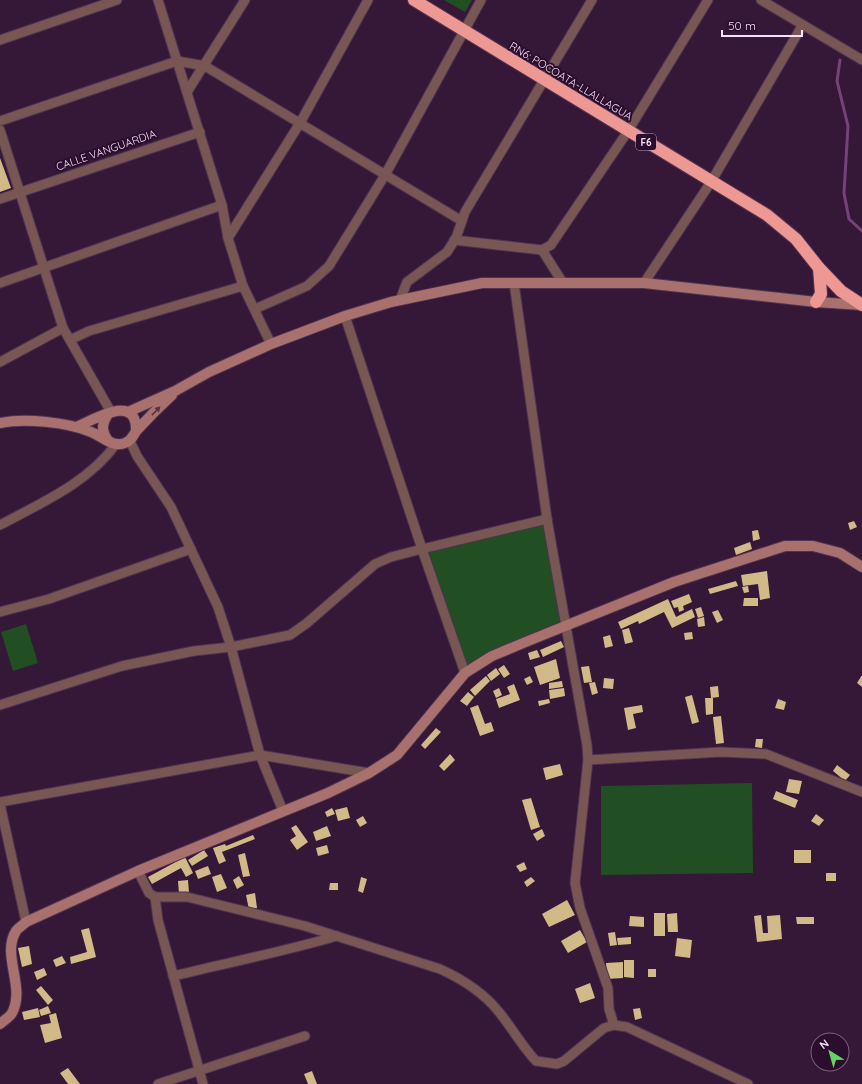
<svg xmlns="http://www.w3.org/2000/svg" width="862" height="1084" font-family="Quicksand,sans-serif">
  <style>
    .green { fill: #214e22 }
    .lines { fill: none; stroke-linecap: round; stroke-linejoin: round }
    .stream { stroke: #754379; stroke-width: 3 }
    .building { fill: #d2b988 }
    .street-casing { stroke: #503353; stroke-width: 11 }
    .secondary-casing { stroke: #503353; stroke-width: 12 }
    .highway-casing { stroke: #503353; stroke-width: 14 }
    .street { stroke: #785653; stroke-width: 9 }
    .secondary { stroke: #a8716d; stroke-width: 10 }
    .highway { stroke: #ed9892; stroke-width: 12 }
    .oneway { fill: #573043 }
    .labels { text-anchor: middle; stroke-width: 4; stroke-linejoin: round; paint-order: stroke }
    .shield { fill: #2b0d2d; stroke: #b8a1ba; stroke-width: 1 }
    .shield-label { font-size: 10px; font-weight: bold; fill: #f5e1f6 }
    .street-label { font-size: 11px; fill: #f5e1f6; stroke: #2b0d2d }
  </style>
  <rect width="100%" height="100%" fill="#351738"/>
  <g class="green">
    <path d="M444,0H472L465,12Z"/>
    <path d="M547,519L567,624L465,673L422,549Z"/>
    <path d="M26,624L38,663L13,671L1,632Z"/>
    <path d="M752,783L753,873L601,875V786Z"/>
  </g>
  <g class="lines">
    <path class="stream" d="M840,60L837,81L848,126L844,193L849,219L862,231"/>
  </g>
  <g class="building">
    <path d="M0,158L11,188L0,192Z"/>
    <path d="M854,521L857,527L850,530L848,523Z"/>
    <path d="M758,530L760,539L753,541L752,531Z"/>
    <path d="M750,542L752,549L736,555L734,548Z"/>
    <path d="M767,571L770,598L760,600L758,584L743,586L741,575Z"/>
    <path d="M736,581L738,586L710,594L708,589Z"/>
    <path d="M748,586L749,592L744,593L742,587Z"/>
    <path d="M689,594L692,602L683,606L684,610L679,612L678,607L674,608L671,601Z"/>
    <path d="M744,598H758V606H743Z"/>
    <path d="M668,599L676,617L692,609L695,617L672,628L664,612L639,624L638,621L621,629L618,622Z"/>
    <path d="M701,607L704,616L698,618L695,609Z"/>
    <path d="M718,610L723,620L717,623L712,612Z"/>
    <path d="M704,617L705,626L698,627L697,619Z"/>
    <path d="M629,628L633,642L625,644L622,630Z"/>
    <path d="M692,632L693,639L685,640L684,633Z"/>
    <path d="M610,635L613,646L605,648L603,637Z"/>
    <path d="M561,641L564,647L543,657L540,650Z"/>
    <path d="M537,650L540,657L530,660L528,653Z"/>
    <path d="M556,659L560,678L540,685L534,667Z"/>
    <path d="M504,665L510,674L504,678L498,669Z"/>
    <path d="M589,666L592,682L584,683L581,667Z"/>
    <path d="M496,668L500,674L491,681L487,675Z"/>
    <path d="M862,675V687L857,683Z"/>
    <path d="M486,676L490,681L475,696L470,690Z"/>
    <path d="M530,676L533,682L527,685L524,679Z"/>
    <path d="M604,678L614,679L613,689L603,688Z"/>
    <path d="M562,681L563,687L549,689V683Z"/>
    <path d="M595,682L598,693L592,695L589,683Z"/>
    <path d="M514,684L520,700L499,708L496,699L510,694L507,687Z"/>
    <path d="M718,686L719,697L711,698L710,687Z"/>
    <path d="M499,688L502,695L496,698L493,691Z"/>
    <path d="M564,688L565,696L550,699L549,690Z"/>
    <path d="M468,692L474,697L467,706L460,701Z"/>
    <path d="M692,695L699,722L692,724L685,697Z"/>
    <path d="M705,698H713V714L706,715Z"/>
    <path d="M549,699L550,703L539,706L538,701Z"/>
    <path d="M778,699L786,702L784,710L775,708Z"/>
    <path d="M478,705L485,724L491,722L494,731L480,736L470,708Z"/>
    <path d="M642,705L643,712L633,714L636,728L628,730L624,708Z"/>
    <path d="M721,716L724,743L716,744L713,717Z"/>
    <path d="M436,728L441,732L425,749L421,745Z"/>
    <path d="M756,739H763L762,748L755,747Z"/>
    <path d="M450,754L455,760L444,771L439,766Z"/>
    <path d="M560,764L563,775L546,780L543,768Z"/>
    <path d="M837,765L850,775L845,781L833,771Z"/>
    <path d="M789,779L802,781L799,794L786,792Z"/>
    <path d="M776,791L798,800L795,808L773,799Z"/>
    <path d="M531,798L540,827L531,830L522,800Z"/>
    <path d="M347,807L350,818L338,821L335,810Z"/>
    <path d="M332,808L335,814L327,817L325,812Z"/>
    <path d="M816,814L824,820L819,826L811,821Z"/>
    <path d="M363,816L367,823L360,827L356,820Z"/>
    <path d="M296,825L308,842L297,850L290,840L296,836L291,828Z"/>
    <path d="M327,826L331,836L316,841L313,832Z"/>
    <path d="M542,829L545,836L537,841L533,834Z"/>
    <path d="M253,835L255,839L222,852L226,861L219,864L213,848L225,844L226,846Z"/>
    <path d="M327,845L329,853L318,856L316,848Z"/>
    <path d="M204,850L208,856L192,866L188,860Z"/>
    <rect x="794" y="850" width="17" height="13"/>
    <path d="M245,853L250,876L243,877L238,855Z"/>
    <path d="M185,857L193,873L186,877L181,868L152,884L148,877Z"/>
    <path d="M524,862L527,869L520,872L516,866Z"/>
    <path d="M208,866L211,874L198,879L195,871Z"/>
    <rect x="826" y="873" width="10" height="8"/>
    <path d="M221,874L227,888L217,892L212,877Z"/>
    <path d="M239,876L244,885L237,889L233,880Z"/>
    <path d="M361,877L367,879L363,893L358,891Z"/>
    <path d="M531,877L535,881L527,887L524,882Z"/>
    <path d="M188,880L189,893L179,894L178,881Z"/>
    <path d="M330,883H338V890H329Z"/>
    <path d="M255,893L257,908L249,910L246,895Z"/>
    <path d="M567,900L575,915L549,927L542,914Z"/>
    <rect x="654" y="913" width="11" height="23"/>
    <path d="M677,913L678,932H668L667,914Z"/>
    <path d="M761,915L763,933H768L767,916L780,915L782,939L757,942L754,916Z"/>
    <path d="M630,916L644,917V927L629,926Z"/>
    <path d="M796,917H814V924H797Z"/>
    <path d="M89,928L96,957L71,964L70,957L87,952L81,930Z"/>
    <path d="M580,930L587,942L568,953L561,941Z"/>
    <path d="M615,932L617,945L610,946L608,933Z"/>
    <path d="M631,937V944L618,945L617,938Z"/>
    <path d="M677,938L692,940L690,958L675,956Z"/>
    <path d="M29,946L32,964L22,967L18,948Z"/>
    <path d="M62,956L66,963L56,967L53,960Z"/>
    <path d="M624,960H634V978L624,977Z"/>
    <path d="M623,962V978L607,979L606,963Z"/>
    <path d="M44,968L47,975L37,980L34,972Z"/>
    <rect x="648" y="969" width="8" height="8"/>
    <path d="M590,983L595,998L580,1003L575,989Z"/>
    <path d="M41,986L53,1000L48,1005L36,990Z"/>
    <path d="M48,1006L51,1013L41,1016L39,1010Z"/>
    <path d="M38,1008L40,1017L24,1020L22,1012Z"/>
    <path d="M640,1008L642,1018L635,1020L633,1009Z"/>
    <path d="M56,1013L62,1038L45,1043L40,1025L51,1023L49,1015Z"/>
    <path d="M68,1068L80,1084H68L60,1073Z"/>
    <path d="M312,1071L317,1084H308L304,1074Z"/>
  </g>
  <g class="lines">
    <g class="street-casing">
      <g id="street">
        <path d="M158,0L222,205L228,238L243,286L271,344"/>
        <path d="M761,0L862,60"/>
        <path d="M0,40L117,0"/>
        <path d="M187,92L245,0"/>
        <path d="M0,121L177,61L205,66L462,221"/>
        <path d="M0,130L63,328L111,412"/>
        <path d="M0,199L200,132"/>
        <path d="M228,238L300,123L368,0"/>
        <path d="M454,240L542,250L551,245L628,131L708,0"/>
        <path d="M542,250L563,283"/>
        <path d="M0,283L222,205"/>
        <path d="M514,283L547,519L587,745L588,760L575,883L580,908L608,988L609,1009L614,1025"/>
        <path d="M644,283L711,182L802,26"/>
        <path d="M400,300L407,282L447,252L456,238L465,212L592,0"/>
        <path d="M255,309L307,286L329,266L385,175L481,0"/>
        <path d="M345,316L422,549L465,673"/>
        <path d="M70,340L89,331L243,286"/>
        <path d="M0,362L63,328"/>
        <path d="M130,441L137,456L171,507L218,607L231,647L260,755L283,811"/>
        <path d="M0,525C41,503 88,483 116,444"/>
        <path d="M0,612L49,599L191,549"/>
        <path d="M0,705L122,666L194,651L231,647L290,635L307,623L375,564L391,557L422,549L547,519"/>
        <path d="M588,760L721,752L766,754L862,792"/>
        <path d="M0,802L260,755L369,773"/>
        <path d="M0,804L26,922"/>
        <path d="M138,871L149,893L155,897H187L305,926L440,969C462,979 483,992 499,1012C512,1028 522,1046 536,1061L557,1064L564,1061L604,1028L614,1025L627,1027L748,1084"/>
        <path d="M155,897L158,920L203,1084"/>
        <path d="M173,976C227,963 282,952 337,936"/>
        <path d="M158,1084L305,1036"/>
      </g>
    </g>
    <g class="secondary-casing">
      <g id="secondary">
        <path d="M128,412L175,391L209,372L271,344L345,316L391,302L482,283H644L816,302L862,305"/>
        <path d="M0,423C25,418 67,422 91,432C102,436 113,448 125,443C132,441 133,435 137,430C148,418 160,406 172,395"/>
        <path d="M76,427C94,420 137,392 136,431"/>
        <path d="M107,439C101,430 102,424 108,414"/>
        <path d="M0,1024C3,1021 10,1017 12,1013C26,987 1,955 16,931C18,928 23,925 26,922L138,871L328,793L369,773L397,755L465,673L492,656L528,641L674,582L785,546H813L840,553L862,567"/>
      </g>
    </g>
    <g class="highway-casing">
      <g id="highway">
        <path d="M414,0L767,215L796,239L819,268L841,291L862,305"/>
        <path d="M816,302L821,294L819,268"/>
      </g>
    </g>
    <use href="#street" class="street"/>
    <use href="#secondary" class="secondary"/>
    <use href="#highway" class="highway"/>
  </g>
  <defs><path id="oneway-solid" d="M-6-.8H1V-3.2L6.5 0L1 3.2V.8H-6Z"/></defs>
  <use class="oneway" href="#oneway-solid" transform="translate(156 411) rotate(-46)"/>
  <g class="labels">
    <rect class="shield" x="636" y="134" width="20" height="16" rx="3"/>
    <g class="shield-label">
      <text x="646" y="146">F6</text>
    </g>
    <g class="street-label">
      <text transform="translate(571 81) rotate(31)" y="4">RN6: POCOATA-LLALLAGUA</text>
      <text transform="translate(106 150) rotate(-19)" y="4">CALLE VANGUARDIA</text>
    </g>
  </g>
  <g transform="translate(830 1052) rotate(323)"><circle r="19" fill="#2b0d2d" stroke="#7c627d"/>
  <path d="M0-3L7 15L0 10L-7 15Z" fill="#63d468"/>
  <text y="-6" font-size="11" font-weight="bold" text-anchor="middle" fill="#f5e1f6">N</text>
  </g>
  <path d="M722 30v6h80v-6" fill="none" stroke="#f5e1f6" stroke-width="2"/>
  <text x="728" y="30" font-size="12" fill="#f5e1f6" stroke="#2b0d2d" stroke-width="3" paint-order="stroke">50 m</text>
</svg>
